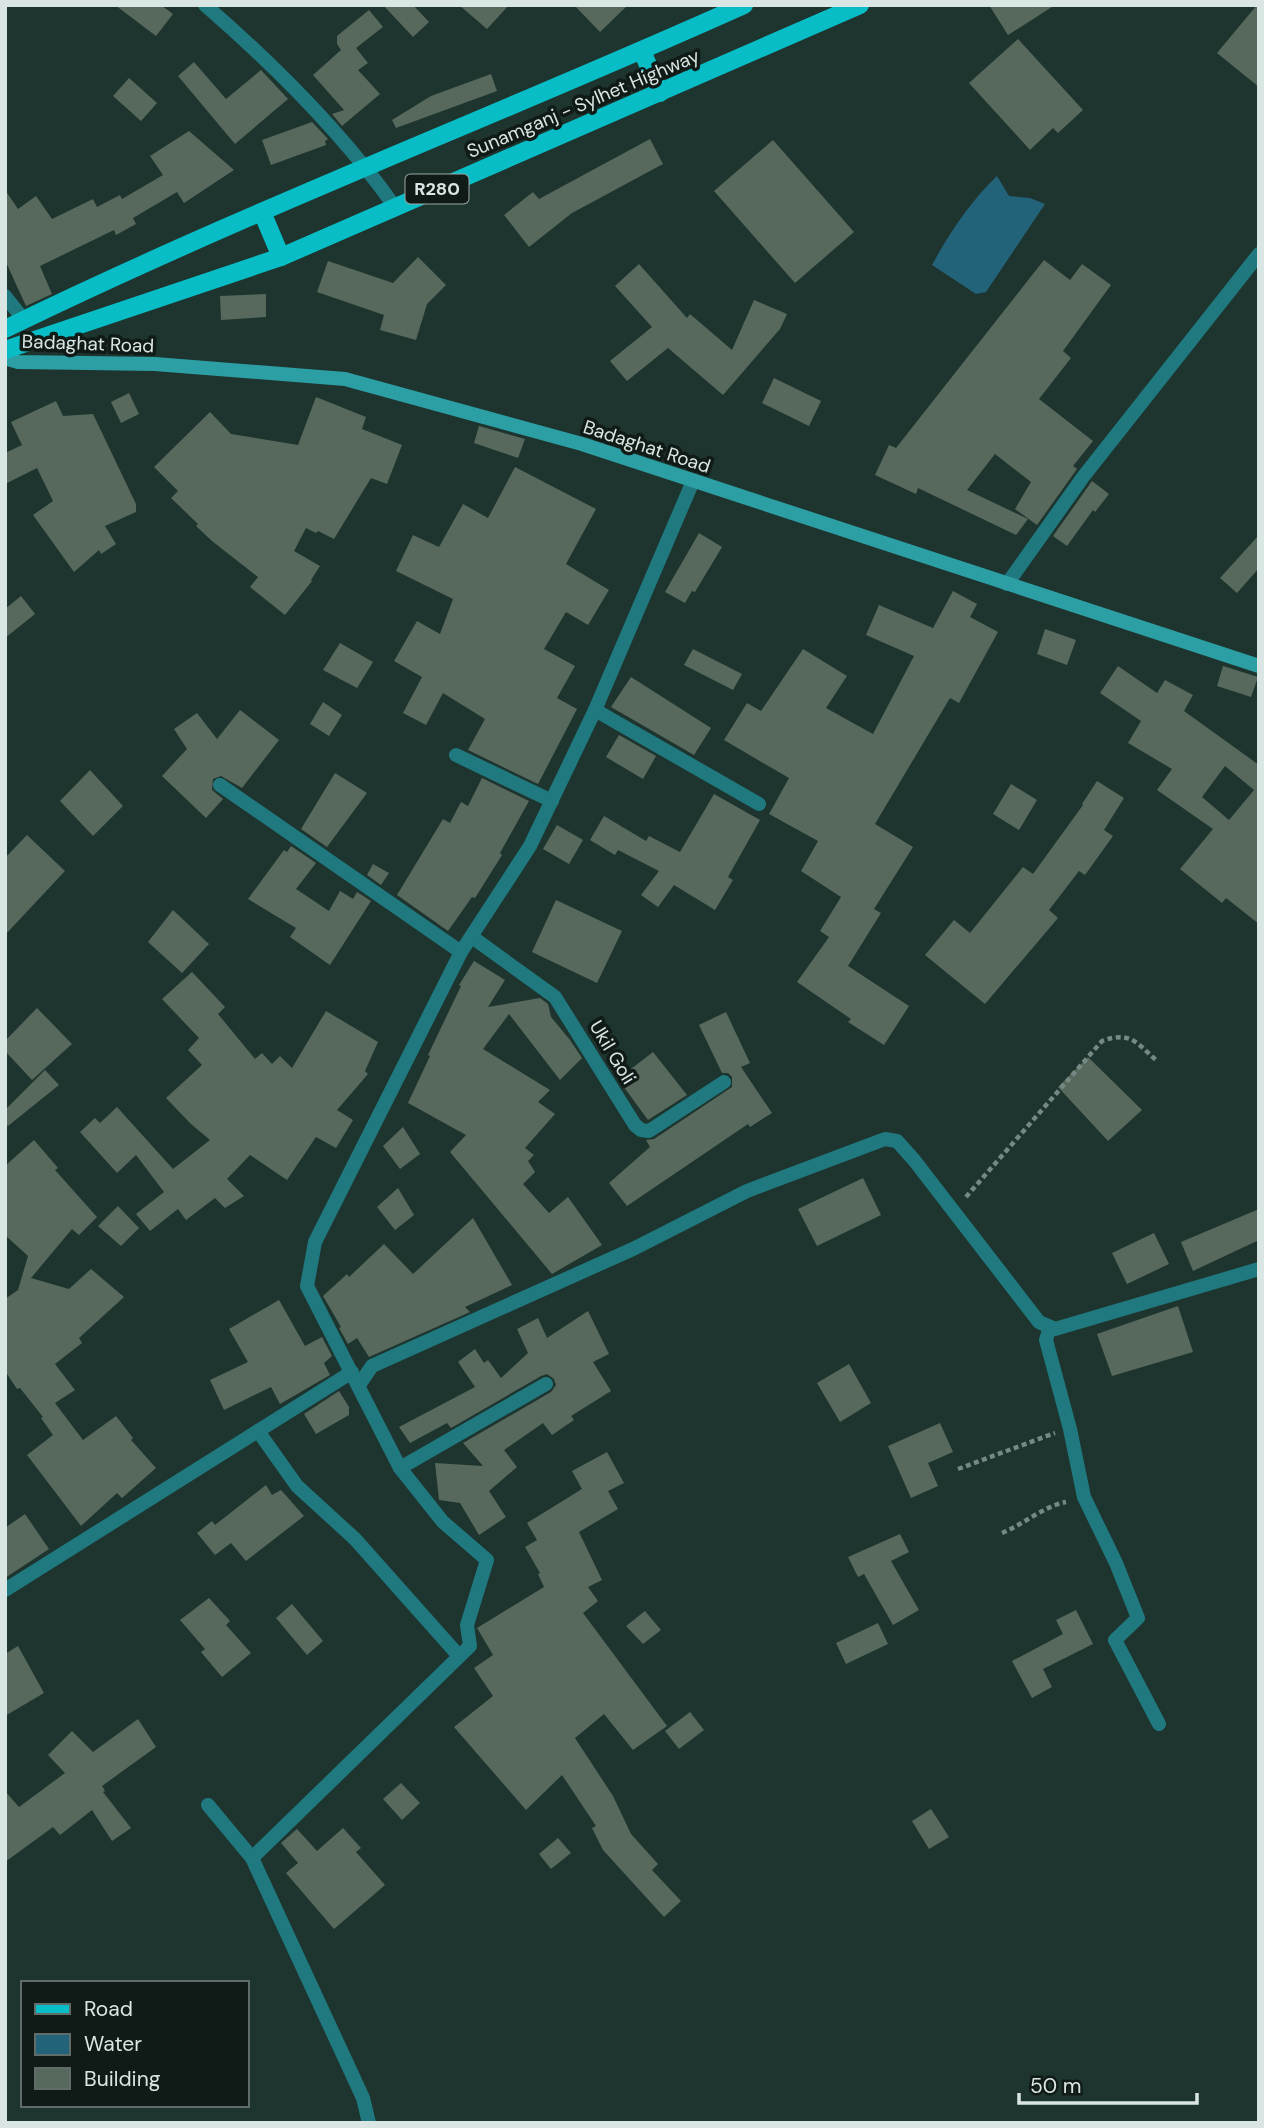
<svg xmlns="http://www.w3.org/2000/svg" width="1264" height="2128" font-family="'DM Sans',sans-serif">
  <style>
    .water { fill: #236379 }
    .building { fill: #56695c; fill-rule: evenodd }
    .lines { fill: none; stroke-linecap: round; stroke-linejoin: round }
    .path { stroke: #768884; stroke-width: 4.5; stroke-dasharray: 5 3.5; stroke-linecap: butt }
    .street { stroke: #1f797f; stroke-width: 14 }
    .secondary { stroke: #2c9fa5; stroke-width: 14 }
    .primary { stroke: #09bdc6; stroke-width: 18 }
    .labels { text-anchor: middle; stroke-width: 7; stroke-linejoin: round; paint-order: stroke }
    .shield { fill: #101a17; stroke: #9da9a6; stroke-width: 2 }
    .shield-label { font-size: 18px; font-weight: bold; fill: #d9e6e3 }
    .street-label { font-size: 19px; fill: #d9e6e3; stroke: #101a17 }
  </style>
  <rect width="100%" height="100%" fill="#1e352f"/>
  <path class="water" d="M997,176L1009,196L1030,198L1045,204L986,292L976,294L932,265C950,232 970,202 997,176Z"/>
  <g class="building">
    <path d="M115,5H161L173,14L156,36Z"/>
    <path d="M383,5H413L429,22L413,37Z"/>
    <path d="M459,5H509L487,29Z"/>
    <path d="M574,5H628L600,32Z"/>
    <path d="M989,5H1055L1008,35Z"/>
    <path d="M1257,5H1259V87L1217,53Z"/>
    <path d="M369,10L383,27L356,48L368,63L358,70L380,94L342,126L332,114L344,110L313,75L341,50L337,44V36Z"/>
    <path d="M1018,39L1083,110L1058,133L1053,128L1030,150L969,83Z"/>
    <path d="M194,62L226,99L261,70L288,99L235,144L178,76Z"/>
    <path d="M491,74L497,91L396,128L392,120L431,96Z"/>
    <path d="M129,78L157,103L141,121L113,96Z"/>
    <path d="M312,122L328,139L325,141L326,145L271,165L262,140Z"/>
    <path d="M189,131L234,170L184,203L177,192L133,218L136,224L116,235L114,230L40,266L52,294L26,306L5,260V190L18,209L36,196L52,219L93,199L97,207L120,195L122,199L163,175L150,156Z"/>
    <path d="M650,139L663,164L572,213L529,247L504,215L533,192L539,199Z"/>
    <path d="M773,140L854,232L795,283L714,191Z"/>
    <path d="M418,257L446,285L427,304L416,340L380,330L384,315L317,292L328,261L393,283Z"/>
    <path d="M1044,260L1070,280L1082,264L1111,285L1063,351L1071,358L1039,399L1093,441L1073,466L1077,469L1037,525L1015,509L1031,482L995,454L967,490L1028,519L1016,535L918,488L916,494L875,475L889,445L896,448Z"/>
    <path d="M639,264L687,318L690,314L732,350L754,300L787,314L780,329L723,395L668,348L627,381L610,361L652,327L615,286Z"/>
    <path d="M266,294V317L221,320L220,296Z"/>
    <path d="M774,378L821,401L809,426L762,403Z"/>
    <path d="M129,393L139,414L121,423L111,402Z"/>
    <path d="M316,397L366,417L362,429L402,445L387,484L371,478L334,539L318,531L316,533L306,528L294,551L320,566L311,580L312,581L285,615L250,587L258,577L212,541L196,526L198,524L171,498L178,491L154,467L210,412L231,434L298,445Z"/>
    <path d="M56,401L63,416L93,414L136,504V512L105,526L116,544L101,554L99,550L74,572L33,515L53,501L37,468L5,484V453L22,445L11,422Z"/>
    <path d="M479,426L525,439L518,458L474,443Z"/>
    <path d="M515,467L596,509L566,564L609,590L588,625L566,612L544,649L575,666L557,698L577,709L538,784L468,750L485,719L443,693L426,725L403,713L422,677L394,661L417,621L440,634L453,599L396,571L413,535L439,547L463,504L488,518Z"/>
    <path d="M1092,481L1109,494L1095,512L1093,510L1067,546L1053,536Z"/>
    <path d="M699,533L722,547L695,592L692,591L685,603L665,592Z"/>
    <path d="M1259,535V568L1237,593L1220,578Z"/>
    <path d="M953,591L977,604L970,617L998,632L959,703L950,698L875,824L913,847L874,909L881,913L848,966L909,1006L884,1045L848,1022L851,1019L797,982L829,937L820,931L841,897L801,871L818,841L769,814L789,778L724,740L747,703L761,711L803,649L847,676L826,708L873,734L914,656L866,635L879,605L933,628Z"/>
    <path d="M21,596L35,614L5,638V609Z"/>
    <path d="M1045,629L1076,640L1067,665L1037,654Z"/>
    <path d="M340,643L373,662L357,688L323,670Z"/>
    <path d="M693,649L742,674L733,690L684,665Z"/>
    <path d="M1118,666L1157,693L1165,680L1193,695L1184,711L1259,765V924L1226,898L1222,903L1180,869L1213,829L1157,790L1172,769L1128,743L1141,721L1100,693ZM1225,766L1254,790L1229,820L1202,797Z"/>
    <path d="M1223,666L1258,677L1251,697L1217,686Z"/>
    <path d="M631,677L711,728L694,755L611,707Z"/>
    <path d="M323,702L342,715L329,736L310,724Z"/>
    <path d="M240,710L279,740L242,788L221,776L213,779L212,790L223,799L206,818L162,776L187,749L174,729L197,713L217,739Z"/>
    <path d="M619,735L656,756L643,779L606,757Z"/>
    <path d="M90,770L123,806L93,836L60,801Z"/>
    <path d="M335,773L367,793L327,847L301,829Z"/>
    <path d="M482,778L529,801L500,853L502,855L475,898L472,897L448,931L397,895L443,819L450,823L461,802L468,806Z"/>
    <path d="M1097,781L1124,798L1104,830L1113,836L1085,875L1079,871L1049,910L1058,918L985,1004L925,955L954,920L970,933L1023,867L1033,874L1083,805L1082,804Z"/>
    <path d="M1011,784L1037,800L1019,830L993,814Z"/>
    <path d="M714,794L760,820L728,877L733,880L715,910L674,885L658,907L641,895L659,871L618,850L615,855L590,840L604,816L646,841L649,836L680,852Z"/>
    <path d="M557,825L583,840L569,864L543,849Z"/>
    <path d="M27,835L65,871L5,935V858Z"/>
    <path d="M291,846L316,863L296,889L329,911L340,891L353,899L357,892L371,901L330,965L290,937L296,928L248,899L284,850L287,852Z"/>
    <path d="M373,864L389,873L381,885L367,875Z"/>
    <path d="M556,900L622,931L597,983L532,952Z"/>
    <path d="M173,910L209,944L182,973L148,942Z"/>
    <path d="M474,961L505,980L488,1007L540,998L548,1004L551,1017L570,1040L582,1058L560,1080L509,1014L483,1049L550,1090L538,1102L555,1114L525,1148L534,1155L528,1161L535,1172L523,1184L549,1213L568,1197L602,1245L552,1274L450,1152L466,1135L408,1103L430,1056L428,1055L461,986L459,985Z"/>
    <path d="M192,972L225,1007L218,1014L255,1059L262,1053L272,1064L280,1056L292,1068L326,1011L378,1042L365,1071L368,1074L337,1110L353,1120L336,1148L316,1137L287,1180L250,1155L227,1179L244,1196L225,1208L215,1198L186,1220L178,1209L150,1231L136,1214L164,1192L136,1155L117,1173L80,1132L95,1118L100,1123L117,1107L173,1169L210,1140L191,1124L166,1098L202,1065L188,1050L199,1038L162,999Z"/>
    <path d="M37,1008L72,1044L32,1080L5,1051V1041Z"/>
    <path d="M726,1012L750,1063L741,1067L772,1113L750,1127L748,1124L627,1206L609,1183L650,1147L646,1140L654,1139L732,1087V1077L728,1073H722L699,1025Z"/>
    <path d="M653,1052L687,1095L648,1120L618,1079Z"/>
    <path d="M1088,1057L1142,1110L1108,1141L1058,1087Z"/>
    <path d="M45,1070L59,1085L8,1126L5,1124V1110Z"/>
    <path d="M403,1127L420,1154L400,1169L383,1146Z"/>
    <path d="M34,1140L58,1168L55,1170L97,1217L79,1235L72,1229L31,1278L69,1289L91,1269L124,1297L79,1338L82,1343L55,1364L75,1390L55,1403L83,1440L116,1416L133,1438L131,1440L156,1468L122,1498L117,1493L81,1526L27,1455L53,1435L41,1418L43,1417L20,1388L17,1389L5,1371V1299L18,1290L28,1256L5,1235V1166Z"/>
    <path d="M863,1178L881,1215L817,1246L798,1209Z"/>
    <path d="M398,1188L414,1215L395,1230L377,1207Z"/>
    <path d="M118,1206L139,1228L121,1246L98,1226Z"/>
    <path d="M1259,1209V1240L1193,1271L1181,1242Z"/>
    <path d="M473,1218L512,1285L465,1307L470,1312L369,1357L357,1338L348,1344L339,1328L341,1327L323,1296L347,1274L349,1277L384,1244L413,1274Z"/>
    <path d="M1154,1233L1169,1264L1127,1284L1112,1253Z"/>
    <path d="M279,1300L305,1346L322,1337L332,1356L324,1363L330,1375L280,1404L271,1387L224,1410L210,1380L248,1362L229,1329Z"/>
    <path d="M1178,1306L1193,1352L1112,1376L1097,1334Z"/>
    <path d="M588,1311L609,1354L593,1362L611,1391L571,1416L574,1420L552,1435L543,1423L504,1450L517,1467L489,1491L506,1517L479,1535L460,1503L439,1500L435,1463L483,1466L463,1443L551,1392L556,1385L554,1379L547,1374L541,1376L451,1428L447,1423L410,1443L399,1427L475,1387L458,1362L475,1349L484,1363L488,1360L501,1378L528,1353L517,1329L538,1318L547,1338Z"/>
    <path d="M849,1364L871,1403L840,1422L817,1383Z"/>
    <path d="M339,1391L349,1407V1415L316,1434L304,1414Z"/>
    <path d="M940,1423L953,1452L928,1463L938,1486L911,1498L888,1446Z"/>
    <path d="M607,1452L624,1483L608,1491L618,1509L579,1532L602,1580L588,1587L598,1601L583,1613L667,1726L633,1750L604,1714L575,1738L613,1796L631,1834L658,1864L652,1870L681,1901L664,1917L603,1850L592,1828L596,1826L562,1775L526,1810L454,1727L493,1696L474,1668L493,1655L477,1628L544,1587L538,1574L540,1573L525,1547L537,1540L527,1523L582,1489L572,1471Z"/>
    <path d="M266,1485L272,1495L281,1490L304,1516L246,1561L231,1543L215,1555L197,1533L212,1521L215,1525Z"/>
    <path d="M25,1514L49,1549L5,1578V1528Z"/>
    <path d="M900,1534L909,1552L891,1561L919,1610L893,1625L864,1574L858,1577L848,1557Z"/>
    <path d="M209,1598L230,1621L226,1625L251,1653L222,1677L201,1652L205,1649L180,1620Z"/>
    <path d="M292,1604L323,1641L307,1655L276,1618Z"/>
    <path d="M1076,1610L1093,1644L1043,1669L1052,1687L1032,1698L1012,1661L1063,1634L1056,1620Z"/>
    <path d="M645,1611L661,1630L643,1644L626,1626Z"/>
    <path d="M878,1623L888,1644L846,1664L836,1643Z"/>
    <path d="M18,1646L44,1693L5,1716V1654Z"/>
    <path d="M690,1712L704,1730L679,1749L665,1731Z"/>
    <path d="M138,1719L156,1747L102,1786L105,1791L103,1792L131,1828L112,1841L92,1810L60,1835L53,1827L5,1862V1791L19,1807L65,1773L48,1755L72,1731L93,1752Z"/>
    <path d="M401,1783L420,1803L402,1820L383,1799Z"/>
    <path d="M931,1809L949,1837L929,1849L912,1821Z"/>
    <path d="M343,1828L361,1848L356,1852L385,1885L334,1929L286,1873L298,1863L281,1843L297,1829L317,1851Z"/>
    <path d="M558,1838L571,1853L551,1869L539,1854Z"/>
  </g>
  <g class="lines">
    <g class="path">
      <path d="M966,1197L1102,1041C1130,1031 1136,1042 1156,1060"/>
      <path d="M958,1469L1055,1433"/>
      <path d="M1002,1533C1024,1524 1044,1506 1066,1502"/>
    </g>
    <g class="street">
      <path d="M205,5C273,64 343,134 395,207"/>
      <path d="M5,296L24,320"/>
      <path d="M1007,584L1083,477L1259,254"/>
      <path d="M595,710L759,804"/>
      <path d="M456,755L552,801"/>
      <path d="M220,785L461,952"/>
      <path d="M472,937L555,997L635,1125L641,1130L649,1131L724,1082"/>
      <path d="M1050,1327L1046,1340L1070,1429L1084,1497L1116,1563L1138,1618L1115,1640L1159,1724"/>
      <path d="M359,1385L372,1366L633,1249L747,1191L885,1139L897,1141L914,1160L1039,1322L1055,1329L1259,1269"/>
      <path d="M258,1431L297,1486L355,1539L459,1656"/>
      <path d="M400,1468L546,1384"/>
      <path d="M5,1590L352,1372"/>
      <path d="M208,1805L252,1858L363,2098L369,2123"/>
      <path d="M252,1858L470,1646L467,1625L487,1560L443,1522L400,1468L307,1286L315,1242L461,952L530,846L595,710L693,481"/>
    </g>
    <path class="secondary" d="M5,358L18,362L155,364L345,379L582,444L1259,666"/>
    <g class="primary">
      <path d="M642,51L660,93"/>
      <path d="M262,212L281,257"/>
      <path d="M5,329C247,211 499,115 744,5"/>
      <path d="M5,350L281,257L860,5"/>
    </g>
  </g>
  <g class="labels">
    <rect class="shield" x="405.5" y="174.5" width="63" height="29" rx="5"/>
    <g class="shield-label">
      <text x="437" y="195">R280</text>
    </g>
    <g class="street-label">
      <text transform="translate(583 103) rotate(-23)" y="7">Sunamganj - Sylhet Highway</text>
      <text transform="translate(88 343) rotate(2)" y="7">Badaghat Road</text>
      <text transform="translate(647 446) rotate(18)" y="7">Badaghat Road</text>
      <text transform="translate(613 1052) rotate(59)" y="7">Ukil Goli</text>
    </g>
  </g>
  <rect width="1264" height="2128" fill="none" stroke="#d9e6e3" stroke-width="14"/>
  <rect x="21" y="1981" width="228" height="126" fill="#101a17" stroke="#606c69" stroke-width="2"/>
  <rect x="35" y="2004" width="35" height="10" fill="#09bdc6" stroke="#606c69" stroke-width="2"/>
  <text x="84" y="2016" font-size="21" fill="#d9e6e3">Road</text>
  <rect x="35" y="2034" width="35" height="21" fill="#236379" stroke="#606c69" stroke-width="2"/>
  <text x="84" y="2051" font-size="21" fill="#d9e6e3">Water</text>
  <rect x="35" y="2068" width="35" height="21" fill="#56695c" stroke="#606c69" stroke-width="2"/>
  <text x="84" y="2086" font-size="21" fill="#d9e6e3">Building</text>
  <path d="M1019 2093v10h178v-10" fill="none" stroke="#d9e6e3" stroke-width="3.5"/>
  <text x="1030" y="2093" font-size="21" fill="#d9e6e3" stroke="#101a17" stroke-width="5" paint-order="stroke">50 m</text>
</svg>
